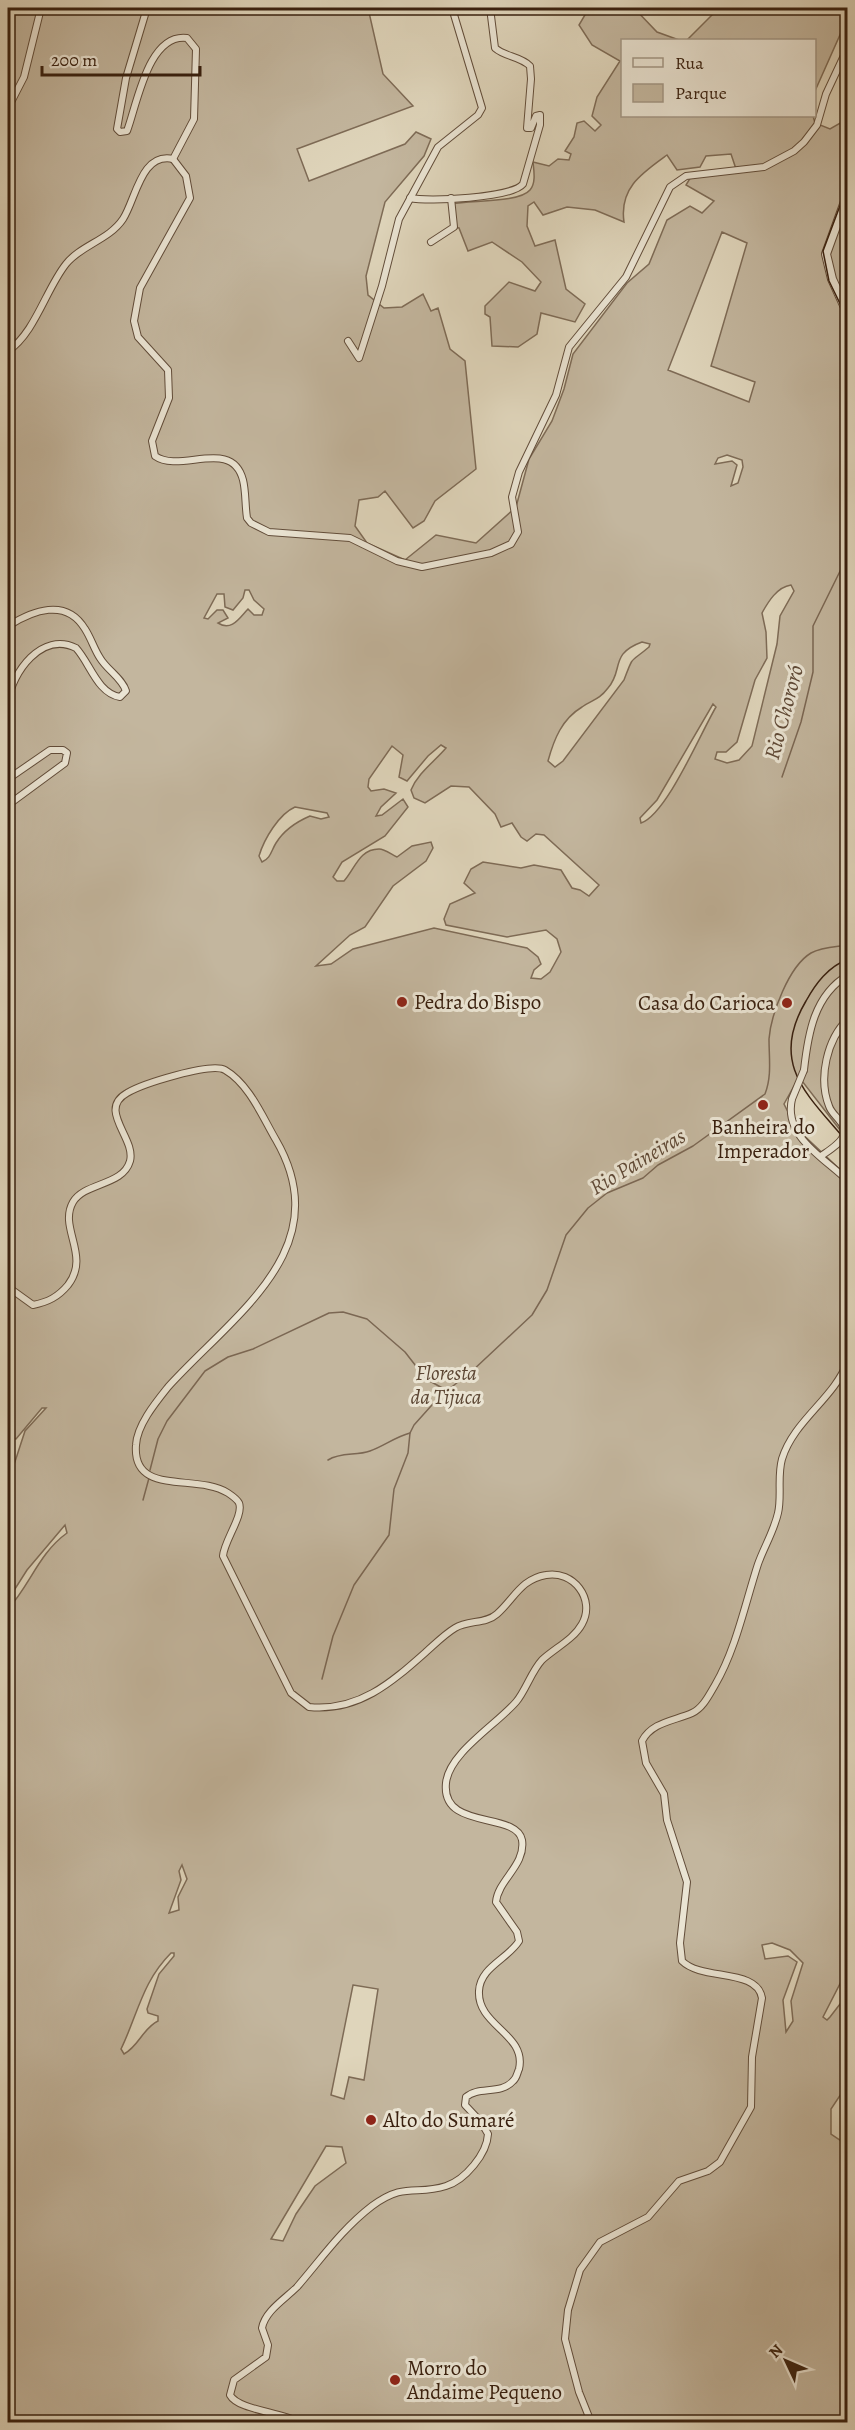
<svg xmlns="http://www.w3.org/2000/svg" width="855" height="2430" font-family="Alegreya,serif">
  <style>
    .green { fill: #c3b69e; stroke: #7e6b56; stroke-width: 1.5; fill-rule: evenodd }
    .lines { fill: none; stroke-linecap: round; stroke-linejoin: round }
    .stream { stroke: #7b6753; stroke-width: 1.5 }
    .minor-casing { stroke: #624d3a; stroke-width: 8 }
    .tertiary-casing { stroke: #624d3a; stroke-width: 10 }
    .minor { stroke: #eae4d3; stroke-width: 6 }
    .tertiary { stroke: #eae4d3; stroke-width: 8 }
    .tram { stroke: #39200f; stroke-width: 1.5 }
    .minor-bridge-casing { stroke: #624d3a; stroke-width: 8; stroke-linecap: butt }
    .minor-bridge { stroke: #eae4d3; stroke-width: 6 }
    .poi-dot { fill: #8f2418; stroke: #eae4d3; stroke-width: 2 }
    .labels { text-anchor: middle; stroke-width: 6; stroke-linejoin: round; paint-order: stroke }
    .poi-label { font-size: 21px; fill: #39200f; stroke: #eae4d3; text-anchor: start }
    .park-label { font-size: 21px; font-style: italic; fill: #5c4633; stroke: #eae4d3 }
    .water-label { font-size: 22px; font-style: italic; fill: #604a37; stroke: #eae4d3 }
  </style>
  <rect width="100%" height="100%" fill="#dfd5bb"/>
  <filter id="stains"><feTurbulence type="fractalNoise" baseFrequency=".00333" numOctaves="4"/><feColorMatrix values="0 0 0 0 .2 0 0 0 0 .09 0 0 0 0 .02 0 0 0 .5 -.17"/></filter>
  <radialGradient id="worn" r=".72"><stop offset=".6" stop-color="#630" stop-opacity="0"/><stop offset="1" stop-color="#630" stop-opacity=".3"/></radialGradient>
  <g class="green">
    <path d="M8,8H368L383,74L413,106L297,149L309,181L405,144L416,132L431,139L424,156L385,202L366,276L368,295L384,308L402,307L423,294L431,311L438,308L450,349L465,361L476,469L435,501L424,521L413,528L385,491L378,497L359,500L355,526L367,543L405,560L436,535L476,543L516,507L529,459L552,421L564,389L573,354L627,283L649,264L667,220L690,206L702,213L714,201L686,185L692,175L736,169L731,154L706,156L700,167L677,170L667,155C642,173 619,188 624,222L595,210L567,207L543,215L534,202L528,206L527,226L535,246L555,240L566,289L585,304L575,322L541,313L537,334L518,347L492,346L490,317L485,314V306L509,282L535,291L541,282L522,262L492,242L468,251L459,228L454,227L452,204C471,200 519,203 530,190C536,183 534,171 533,162L549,166L558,159L569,160L571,154L565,151L574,137L577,123L584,121L595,131L601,125L592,116L597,97L620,61L592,45L579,25L589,8H634L657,32L679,40H622V116H813L815,123L830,129L844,121L847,116V1139L799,1077L784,1104L796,1128L848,1177V1968L823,2017L827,2020L830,2017L847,1995V2085L831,2109V2134L847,2145V2422H8V1609C30,1585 39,1553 67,1533L65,1525L27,1570L8,1600V1483L25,1431L46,1408H42L16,1439L8,1438ZM722,232L747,243L711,366L755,382L749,402L668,370ZM727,455L742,460L743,467L738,483L731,486L737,465L732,461L715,464L718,458ZM791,585L794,591L780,616L777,644L752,746L739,760L727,763L715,759L717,752H726L737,742L755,680L767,658L766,632L762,613C768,602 777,587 791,585ZM245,590H249L254,600L264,609L262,615H254L248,609C240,617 232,632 218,623L228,618L223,610H217L208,619L204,618L217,594H224L225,607L233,610L243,598ZM642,642L650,644L649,647C629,664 634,654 624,680L563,761L555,767L548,761C554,739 562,719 582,707C593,699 598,701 608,688C624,670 609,654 642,642ZM713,704L716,707C701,732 667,814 641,823L640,818L657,800ZM441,745L446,748C434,762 418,773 411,790L414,798L425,803L451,786L469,787L495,814L501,827L512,823L521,837L527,841L536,834L544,835L599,885L589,896L580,890L572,888L561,870L534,865L521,868L483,862L471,869L464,883L475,893L450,904L444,919L446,925L507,937L546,930L557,939L561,952L550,972L541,979L531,978L534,970L541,964L538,957L527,948L434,928L353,949L331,964L316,966L350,935L365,927L393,886L426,861L433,848L431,842L412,846L397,857C392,855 385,849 379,849C359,849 355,869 344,881H337L333,877L342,862L385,836L408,807L403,799L382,815L376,816L381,807L396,793L384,789L371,791L368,787L369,779L392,746L403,755L399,777L407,781L428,756ZM295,807L327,813L329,817L321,819L310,816C296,822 284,830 276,843C271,851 271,858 262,862L259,856C264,839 279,814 295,807ZM182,1865L187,1879L178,1897L179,1910L169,1913L181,1880L179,1871ZM772,1943L790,1950L803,1963L791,2001L793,2021L786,2032L783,2000L797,1962L788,1956L765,1959L762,1945ZM171,1953H174V1956L159,1974L147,2009L148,2013L158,2016V2021C143,2028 139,2046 124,2054L121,2049C138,2014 142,1982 171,1953ZM353,1985L378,1989L364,2080L349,2077L344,2099L331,2095ZM326,2146L342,2147L346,2163L315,2186L296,2214L283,2241L271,2239Z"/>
    <path d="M719,8H847V19L815,91L814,40H687Z"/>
  </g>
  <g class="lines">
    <g class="stream">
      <path d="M782,777L801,722L813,672V626L848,555"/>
      <path d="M328,1460C341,1452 356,1456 370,1451C384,1446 395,1437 410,1433"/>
      <path d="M150,1470L158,1439L167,1421L205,1371L228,1357L253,1349L329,1313L343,1312L367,1319L405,1352L426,1379L446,1390"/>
      <path d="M143,1500L149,1478"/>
      <path d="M322,1679L333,1636L354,1585L389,1535L394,1489L408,1453L410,1433L414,1425L440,1396L471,1372L532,1315L547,1290L566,1235L588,1208L607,1193L643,1178L658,1165L693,1146L765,1094C772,1076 769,1058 769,1039C771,1014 789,966 811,953C822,947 836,947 848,945"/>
    </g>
    <g class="minor-casing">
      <g id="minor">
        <path d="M8,108L24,77L41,8"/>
        <path d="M173,159L186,176L190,198L140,288L134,321L138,337L168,370L169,398L152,441L155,456C180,474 232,437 243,480C246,492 245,505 247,518L251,523L269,532L350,538L397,561L422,567L491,553L511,544L518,532L512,497L519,472L556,395L569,347L626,277L670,187L686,176L764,167L794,151L804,142L817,125L826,94L848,47"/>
        <path d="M410,198C428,202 512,198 523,184L540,125V115L536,116L531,128H527L531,79L530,66C520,56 505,57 495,48L490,8"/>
        <path d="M431,242L454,227L451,198"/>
        <path d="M348,341L359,358L382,286L399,219L438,147L478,115L482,108L452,8"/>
        <path d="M8,351C35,333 46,289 66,264C81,245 109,240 123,219C136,199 141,152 173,159L194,119L196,49L187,38C148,33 137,105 127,131L120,132L117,129L126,78L147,8"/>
        <path d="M8,626C32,611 66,597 85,629C91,638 94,649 100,658C107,670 122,678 126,691L120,697C97,693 90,663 76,648C42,631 12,672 8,702"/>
        <path d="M8,779L50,750H63L67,753L65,763L8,805"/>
        <path d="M8,842L10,846L8,858"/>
        <path d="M804,1070C808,1034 814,995 848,975"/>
        <path d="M792,1099C783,1137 825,1158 848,1181"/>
        <path d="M821,1156C828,1151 842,1143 844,1134C846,1122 832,1116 829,1106C818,1078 827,1039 848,1019"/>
        <path d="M8,1287L33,1305C48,1302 58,1297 68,1285C91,1255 58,1228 73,1202C85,1182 123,1186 130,1161C136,1138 97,1110 127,1093C142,1084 211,1062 225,1070C249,1084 262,1116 276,1140C339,1249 233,1315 168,1387C156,1402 137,1425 136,1445C132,1497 197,1473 228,1493C231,1495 237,1499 239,1503C244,1515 224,1541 223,1556L291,1693L309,1707C359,1712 392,1682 427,1651C436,1643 445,1634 455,1628C468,1620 486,1624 497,1614C514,1599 521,1579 546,1575C573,1570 596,1599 582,1624C574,1639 555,1648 542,1660C531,1672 526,1690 516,1702C496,1725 449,1753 446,1783C441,1831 516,1811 522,1840C526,1865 498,1880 496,1902L517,1932L519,1941C508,1959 480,1967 479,1991C477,2026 527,2034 519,2069C517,2073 517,2078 513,2081C501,2095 478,2086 466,2097L465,2105L481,2122L488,2134C487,2154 465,2180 446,2186C416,2196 406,2181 372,2206C342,2229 322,2258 297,2287C285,2299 265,2311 262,2328L268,2345L266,2357L234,2380L230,2395C238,2410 281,2412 298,2422"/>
        <path d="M591,2422L579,2392L565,2339L568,2310L580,2270L600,2242L648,2217L679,2181L708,2171L720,2162L751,2107L752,2057L762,1998C757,1968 702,1981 682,1961L680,1943L687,1882L667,1820L664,1794L646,1763L642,1741C652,1722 674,1721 692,1713C703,1708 709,1695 715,1685C736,1649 745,1604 758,1564C764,1547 774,1531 778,1513C782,1496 777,1477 782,1459C794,1420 834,1399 848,1361"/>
      </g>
    </g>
    <g class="tertiary-casing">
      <path id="tertiary" d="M848,163L847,196L826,254L832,279L848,314"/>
    </g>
    <use href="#minor" class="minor"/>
    <use href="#tertiary" class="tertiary"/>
    <g class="tram">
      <path d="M848,154L844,164V195L823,251L829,281L848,320"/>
      <path d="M848,959C828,967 816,983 806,1001C768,1065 809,1096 848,1143"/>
    </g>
    <g class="minor-bridge-casing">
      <path id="minor-bridge" d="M792,1099L804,1070"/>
    </g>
    <use href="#minor-bridge" class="minor-bridge"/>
  </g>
  <g class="poi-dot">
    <circle cx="402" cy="1002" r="6"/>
    <circle cx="787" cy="1003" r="6"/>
    <circle cx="763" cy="1105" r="6"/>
    <circle cx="371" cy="2120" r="6"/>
    <circle cx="395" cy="2380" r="6"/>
  </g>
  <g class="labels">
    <g class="poi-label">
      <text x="414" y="1009">Pedra do Bispo</text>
      <text x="775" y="1010" text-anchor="end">Casa do Carioca</text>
      <text x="763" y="1134" text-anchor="middle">Banheira do<tspan x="763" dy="24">Imperador</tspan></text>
      <text x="383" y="2127">Alto do Sumaré</text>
      <text x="407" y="2375">Morro do<tspan x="407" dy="24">Andaime Pequeno</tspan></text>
    </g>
    <g class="park-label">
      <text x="446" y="1380">Floresta<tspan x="446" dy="24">da Tijuca</tspan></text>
    </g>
    <g class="water-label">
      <text transform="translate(783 712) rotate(-75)" y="8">Rio Chororó</text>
      <text transform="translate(637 1161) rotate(-31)" y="8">Rio Paineiras</text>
    </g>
  </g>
  <rect width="855" height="2430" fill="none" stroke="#dfd5bb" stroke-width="30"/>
  <rect x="9" y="9" width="837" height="2412" fill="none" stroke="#39200f" stroke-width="3"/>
  <rect x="15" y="15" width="825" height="2400" fill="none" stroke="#39200f" stroke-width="1.5"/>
  <rect x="621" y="39" width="195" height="78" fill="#eae4d3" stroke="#a39685" stroke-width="1.5"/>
  <rect x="633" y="58" width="30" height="9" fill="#eae4d3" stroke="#a39685" stroke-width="1.5"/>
  <text x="675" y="69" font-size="18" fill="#39200f">Rua</text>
  <rect x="633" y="84" width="30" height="18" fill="#c3b69e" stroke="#a39685" stroke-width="1.5"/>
  <text x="675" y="99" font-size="18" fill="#39200f">Parque</text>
  <g transform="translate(786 2361) rotate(314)" stroke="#eae4d3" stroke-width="4.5" paint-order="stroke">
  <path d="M0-4.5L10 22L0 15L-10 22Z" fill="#39200f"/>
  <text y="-9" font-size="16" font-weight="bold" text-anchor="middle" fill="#39200f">N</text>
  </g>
  <path d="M42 66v9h158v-9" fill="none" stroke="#39200f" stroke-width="3"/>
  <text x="51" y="66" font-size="18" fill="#39200f" stroke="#eae4d3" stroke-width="4.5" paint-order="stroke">200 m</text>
  <rect width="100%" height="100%" filter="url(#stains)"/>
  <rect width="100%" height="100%" fill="url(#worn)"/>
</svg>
